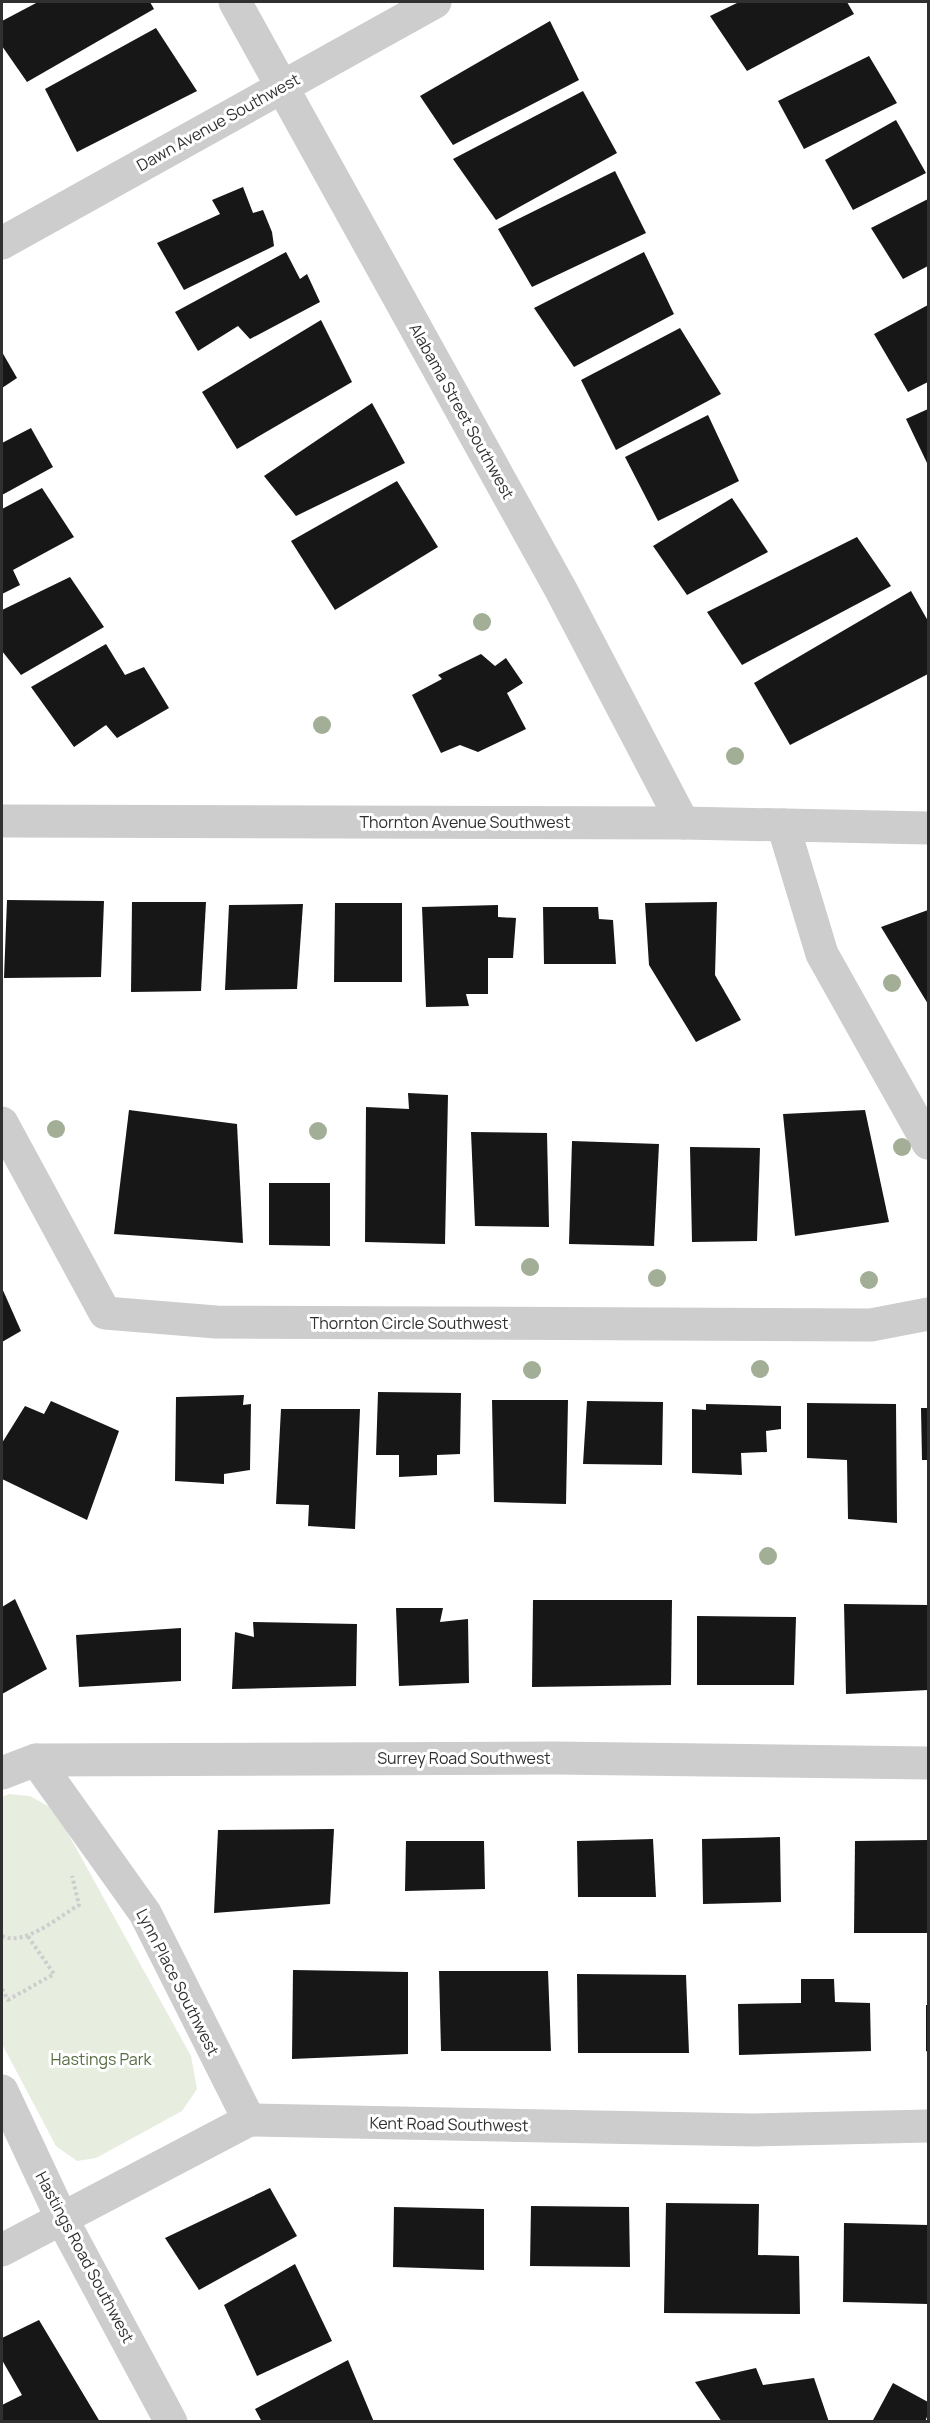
<svg xmlns="http://www.w3.org/2000/svg" width="930" height="2423" font-family="Manrope,sans-serif">
  <style>
    .green { fill: #e7eddf }
    .building { fill: #171717 }
    .lines { fill: none; stroke-linecap: round; stroke-linejoin: round }
    .path { stroke: #cdcdcd; stroke-width: 4; stroke-dasharray: 3 3; stroke-linecap: butt }
    .minor { stroke: #cdcdcd; stroke-width: 33 }
    .tree { fill: #a2ae95 }
    .labels { text-anchor: middle; stroke-width: 6; stroke-linejoin: round; paint-order: stroke }
    .street-label { font-size: 16px; fill: #303030; stroke: #fff }
    .park-label { font-size: 16px; fill: #566b3f; stroke: #fff }
  </style>
  <rect width="100%" height="100%" fill="#fff"/>
  <path class="green" d="M9,1794L30,1796L55,1810L191,2056L197,2089L182,2111L96,2158L77,2161L56,2146L2,2044V1797Z"/>
  <g class="building">
    <path d="M38,2H150L154,9L27,82L2,46V21Z"/>
    <path d="M739,2H847L854,14L747,71L710,16Z"/>
    <path d="M550,21L579,80L453,145L420,96Z"/>
    <path d="M156,28L197,91L77,152L45,89Z"/>
    <path d="M869,56L897,103L804,149L778,101Z"/>
    <path d="M583,91L617,153L496,220L453,159Z"/>
    <path d="M896,120L926,173L853,210L825,160Z"/>
    <path d="M615,171L646,233L532,287L498,229Z"/>
    <path d="M243,187L253,213L263,210L272,232L274,246L184,290L157,243L220,214L212,200Z"/>
    <path d="M928,199V266L903,279L871,228Z"/>
    <path d="M286,252L300,279L307,274L320,302L250,339L238,326L198,351L175,312Z"/>
    <path d="M644,252L674,314L574,367L534,308Z"/>
    <path d="M928,305V382L908,392L874,334Z"/>
    <path d="M321,320L352,382L237,449L202,392Z"/>
    <path d="M680,328L721,394L616,450L581,380Z"/>
    <path d="M2,352L17,378L2,388Z"/>
    <path d="M372,403L405,463L296,516L264,476Z"/>
    <path d="M928,409V465L906,419Z"/>
    <path d="M708,415L739,481L658,521L625,457Z"/>
    <path d="M31,428L53,467L2,495V443Z"/>
    <path d="M397,481L438,547L335,610L291,541Z"/>
    <path d="M42,488L74,537L13,570L20,585L2,594V509Z"/>
    <path d="M732,498L768,552L687,595L653,546Z"/>
    <path d="M857,537L891,586L742,665L707,612Z"/>
    <path d="M70,577L104,627L21,675L2,651V610Z"/>
    <path d="M911,591L928,621V674L790,745L754,683Z"/>
    <path d="M106,644L125,675L144,667L169,708L117,738L106,725L74,747L31,687Z"/>
    <path d="M481,654L495,666L506,658L523,683L507,693L526,729L478,752L460,745L441,753L412,695L442,679L438,675Z"/>
    <path d="M7,900L104,901L101,977L4,978Z"/>
    <path d="M132,902H206L201,991L131,992Z"/>
    <path d="M717,902L715,975L741,1020L696,1042L649,965L645,903Z"/>
    <path d="M335,903H402V982H334Z"/>
    <path d="M303,904L297,989L225,990L229,905Z"/>
    <path d="M498,905V917L516,918L513,958H488V994H466L469,1006L426,1007L422,907Z"/>
    <path d="M543,907H598L599,919L613,920L616,964H544Z"/>
    <path d="M928,910V1004L881,927Z"/>
    <path d="M408,1093L448,1095L445,1244L365,1242L366,1107L409,1109Z"/>
    <path d="M129,1110L237,1124L243,1243L114,1234Z"/>
    <path d="M865,1110L889,1222L795,1236L783,1114Z"/>
    <path d="M471,1132L547,1133L549,1227L475,1226Z"/>
    <path d="M572,1141L659,1144L654,1246L569,1244Z"/>
    <path d="M690,1147L760,1148L757,1241L692,1242Z"/>
    <path d="M269,1183H330V1246L269,1245Z"/>
    <path d="M2,1288L21,1331L2,1342Z"/>
    <path d="M378,1392L461,1393L460,1454L437,1455V1475L399,1477V1455H376Z"/>
    <path d="M244,1395L243,1405L251,1404L250,1470L224,1474V1484L175,1481L176,1397Z"/>
    <path d="M492,1400H568L566,1504L494,1502Z"/>
    <path d="M51,1401L119,1431L87,1520L2,1479V1443L25,1406L44,1414Z"/>
    <path d="M587,1401L663,1402L662,1465L583,1464Z"/>
    <path d="M807,1403L896,1404L897,1523L848,1519L847,1460L807,1458Z"/>
    <path d="M706,1404L781,1406V1429L766,1431L767,1452L741,1453L742,1475L692,1473V1409L706,1410Z"/>
    <path d="M921,1408H928V1460H922Z"/>
    <path d="M281,1409H360L355,1529L308,1526L309,1505L276,1504Z"/>
    <path d="M15,1599L47,1669L2,1694V1607Z"/>
    <path d="M533,1600H672L671,1685L532,1687Z"/>
    <path d="M844,1604L928,1605V1690L846,1694Z"/>
    <path d="M396,1608H443L440,1622L468,1619L469,1683L399,1686Z"/>
    <path d="M697,1616L796,1617L794,1685H697Z"/>
    <path d="M253,1622L357,1624L356,1686L232,1689L235,1632L254,1637Z"/>
    <path d="M181,1628V1681L79,1687L76,1635Z"/>
    <path d="M334,1829L330,1904L214,1913L218,1830Z"/>
    <path d="M780,1837L781,1902L703,1904L702,1839Z"/>
    <path d="M653,1839L656,1897H578L577,1841Z"/>
    <path d="M928,1840V1933H854L855,1841Z"/>
    <path d="M406,1841H484L485,1889L405,1891Z"/>
    <path d="M293,1970L408,1972V2054L292,2059Z"/>
    <path d="M439,1971H548L551,2051H441Z"/>
    <path d="M577,1974L686,1975L689,2053H578Z"/>
    <path d="M801,1979H834L835,2002L870,2003L871,2051L739,2055L738,2004L801,2003Z"/>
    <path d="M926,2005H928V2052L926,2051Z"/>
    <path d="M270,2188L297,2236L199,2290L165,2238Z"/>
    <path d="M666,2203L759,2204L758,2255L799,2256L800,2314L664,2313Z"/>
    <path d="M531,2206L629,2207L630,2267L530,2266Z"/>
    <path d="M394,2207L484,2209V2270L393,2267Z"/>
    <path d="M844,2223L928,2225V2304L843,2302Z"/>
    <path d="M295,2264L332,2341L257,2376L224,2305Z"/>
    <path d="M39,2320L100,2422H2V2405L22,2395L2,2360V2338Z"/>
    <path d="M348,2360L374,2422H262L255,2409Z"/>
    <path d="M756,2368L763,2385L814,2378L829,2422H722L695,2382Z"/>
    <path d="M893,2383L928,2402V2414L925,2422H872Z"/>
  </g>
  <g class="lines">
    <g class="path">
      <path d="M2,1936C24,1947 60,1916 79,1905L72,1876"/>
      <path d="M2,1989L8,2000L54,1974L27,1935"/>
    </g>
    <g class="minor">
      <path d="M235,2L561,590L683,823"/>
      <path d="M2,243L435,2"/>
      <path d="M2,821L683,823L928,828"/>
      <path d="M783,825L822,954L928,1143"/>
      <path d="M2,1123L105,1313L216,1322L871,1325L928,1314"/>
      <path d="M36,1760L145,1913L249,2120"/>
      <path d="M2,1773L36,1760L554,1758L928,1763"/>
      <path d="M2,2091L62,2219L171,2422"/>
      <path d="M2,2250L249,2120L754,2130L928,2126"/>
    </g>
  </g>
  <g class="tree">
    <circle cx="482" cy="622" r="9"/>
    <circle cx="322" cy="725" r="9"/>
    <circle cx="735" cy="756" r="9"/>
    <circle cx="892" cy="983" r="9"/>
    <circle cx="56" cy="1129" r="9"/>
    <circle cx="318" cy="1131" r="9"/>
    <circle cx="902" cy="1147" r="9"/>
    <circle cx="530" cy="1267" r="9"/>
    <circle cx="657" cy="1278" r="9"/>
    <circle cx="869" cy="1280" r="9"/>
    <circle cx="760" cy="1369" r="9"/>
    <circle cx="532" cy="1370" r="9"/>
    <circle cx="768" cy="1556" r="9"/>
  </g>
  <g class="labels">
    <g class="street-label">
      <text transform="translate(218 122) rotate(-29)" y="6">Dawn Avenue Southwest</text>
      <text transform="translate(462 411) rotate(61)" y="6">Alabama Street Southwest</text>
      <text x="465" y="828">Thornton Avenue Southwest</text>
      <text x="409" y="1329">Thornton Circle Southwest</text>
      <text x="464" y="1764">Surrey Road Southwest</text>
      <text transform="translate(178 1982) rotate(63)" y="6">Lynn Place Southwest</text>
      <text transform="translate(449 2124) rotate(1)" y="6">Kent Road Southwest</text>
      <text transform="translate(85 2257) rotate(62)" y="6">Hastings Road Southwest</text>
    </g>
    <g class="park-label">
      <text x="101" y="2065">Hastings Park</text>
    </g>
  </g>
  <rect width="930" height="2423" fill="none" stroke="#303030" stroke-width="6"/>
</svg>
